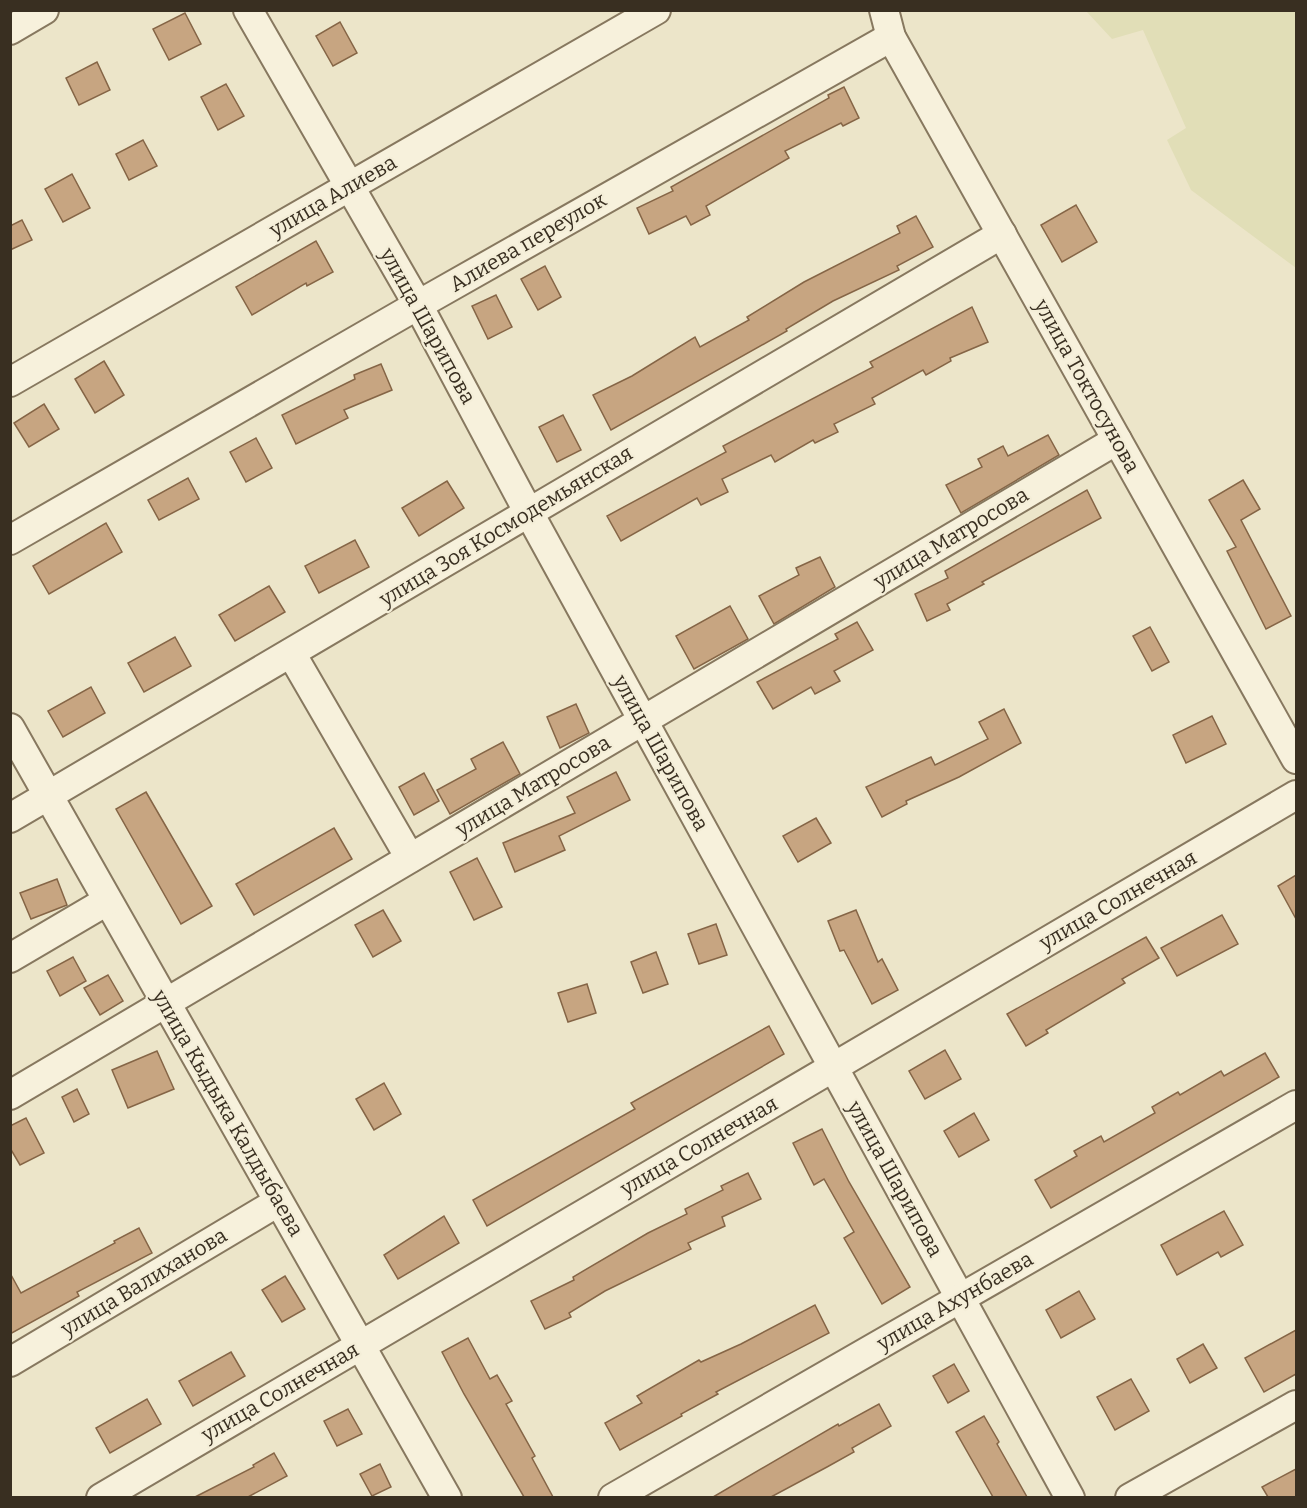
<svg xmlns="http://www.w3.org/2000/svg" width="1307" height="1508" font-family="Bitter,serif">
  <style>
    .farmland { fill: #e1deb7 }
    .building { fill: #c7a581; stroke: #856546; stroke-width: 1.5 }
    .lines { fill: none; stroke-linecap: round; stroke-linejoin: round }
    .minor-casing { stroke: #87785f; stroke-width: 32 }
    .minor { stroke: #f7f1dc; stroke-width: 28 }
    .labels { text-anchor: middle; stroke-width: 4.5; stroke-linejoin: round; paint-order: stroke }
    .street-label { font-size: 21px; fill: #392f21; stroke: #f4eed8 }
  </style>
  <rect width="100%" height="100%" fill="#ece5c9"/>
  <path class="farmland" d="M1086,11H1296V268L1191,190L1167,140L1186,128L1143,30L1112,39Z"/>
  <g class="building">
    <path d="M185,13L201,44L169,60L153,29Z"/>
    <path d="M340,22L357,53L333,66L316,36Z"/>
    <path d="M97,62L110,90L79,105L66,78Z"/>
    <path d="M226,84L244,116L218,130L201,97Z"/>
    <path d="M844,87L859,118L843,126L841,123L785,151L789,158L706,206L710,215L691,225L686,216L649,234L637,208L673,191L671,187L829,98L828,95Z"/>
    <path d="M143,140L157,166L129,180L116,154Z"/>
    <path d="M72,174L90,208L63,222L45,189Z"/>
    <path d="M1076,205L1097,242L1062,262L1041,225Z"/>
    <path d="M916,216L933,247L897,266L899,270L833,301L786,329L787,331L611,430L593,395L632,376L695,337L700,347L749,320L747,317L804,282L900,233L897,226Z"/>
    <path d="M22,220L32,240L10,250V226Z"/>
    <path d="M316,241L333,272L307,286L306,283L252,315L236,287Z"/>
    <path d="M545,266L561,297L538,310L521,279Z"/>
    <path d="M496,295L512,327L488,339L472,306Z"/>
    <path d="M972,307L988,342L950,358L951,361L926,375L923,370L872,398L875,404L834,424L838,432L815,443L813,440L775,462L771,455L722,479L728,492L701,505L697,498L621,541L607,516L726,452L723,446L873,367L870,362Z"/>
    <path d="M104,361L124,395L95,413L75,379Z"/>
    <path d="M381,364L392,390L344,410L348,418L296,444L282,415L355,379L354,375Z"/>
    <path d="M44,404L59,429L29,447L14,423Z"/>
    <path d="M563,415L581,450L557,462L539,427Z"/>
    <path d="M1048,435L1059,455L961,513L946,485L982,467L978,459L1003,446L1008,456Z"/>
    <path d="M256,438L272,468L246,482L230,452Z"/>
    <path d="M188,478L199,499L159,520L148,500Z"/>
    <path d="M1243,480L1260,509L1241,520L1291,616L1266,629L1227,551L1236,547L1209,500Z"/>
    <path d="M447,481L464,508L419,536L402,508Z"/>
    <path d="M1087,490L1101,518L982,582L984,584L947,604L950,610L927,621L915,594L948,578L945,571Z"/>
    <path d="M106,523L122,552L49,594L33,566Z"/>
    <path d="M355,540L369,567L319,593L305,566Z"/>
    <path d="M820,557L835,587L774,624L759,596L799,575L796,568Z"/>
    <path d="M269,586L285,612L235,641L219,615Z"/>
    <path d="M730,606L748,639L694,669L676,636Z"/>
    <path d="M857,622L873,650L834,671L840,681L815,694L811,687L773,709L757,682L838,639L835,634Z"/>
    <path d="M1150,627L1169,662L1152,671L1133,636Z"/>
    <path d="M175,637L191,666L144,692L128,663Z"/>
    <path d="M91,687L105,713L63,737L48,711Z"/>
    <path d="M576,704L589,733L560,748L547,717Z"/>
    <path d="M1004,709L1021,743L959,777L906,801L907,804L882,817L866,787L931,757L935,765L988,739L979,722Z"/>
    <path d="M1212,716L1226,744L1186,763L1173,735Z"/>
    <path d="M503,742L520,774L450,814L437,790L476,769L471,759Z"/>
    <path d="M616,772L630,800L559,836L565,850L515,872L503,843L575,813L567,797Z"/>
    <path d="M424,773L439,801L414,815L399,787Z"/>
    <path d="M146,792L212,906L181,924L116,809Z"/>
    <path d="M816,818L831,843L798,862L783,836Z"/>
    <path d="M334,828L352,859L254,915L236,884Z"/>
    <path d="M477,858L502,907L474,920L450,872Z"/>
    <path d="M1296,875V919L1278,886Z"/>
    <path d="M57,879L67,905L31,919L20,893Z"/>
    <path d="M383,910L401,941L373,957L355,925Z"/>
    <path d="M856,910L878,962L882,959L898,990L872,1004L844,950L840,951L828,921Z"/>
    <path d="M1222,915L1238,944L1177,976L1161,948Z"/>
    <path d="M716,924L727,955L699,964L688,934Z"/>
    <path d="M1146,937L1159,958L1122,979L1125,983L1046,1030L1048,1033L1026,1046L1007,1014Z"/>
    <path d="M656,952L668,984L643,993L631,962Z"/>
    <path d="M73,957L86,981L60,996L47,971Z"/>
    <path d="M108,975L123,1001L100,1015L84,988Z"/>
    <path d="M587,984L596,1013L568,1022L558,993Z"/>
    <path d="M769,1026L784,1054L487,1226L473,1200L635,1109L631,1103Z"/>
    <path d="M945,1050L961,1079L925,1099L909,1071Z"/>
    <path d="M157,1051L174,1089L128,1108L112,1070Z"/>
    <path d="M1265,1053L1279,1077L1051,1208L1035,1180L1077,1156L1074,1151L1101,1136L1104,1142L1155,1113L1152,1107L1178,1092L1180,1095L1221,1071L1224,1076Z"/>
    <path d="M384,1083L401,1114L374,1130L356,1099Z"/>
    <path d="M77,1089L89,1114L74,1122L62,1097Z"/>
    <path d="M974,1113L989,1140L959,1157L944,1131Z"/>
    <path d="M26,1118L44,1153L20,1165L10,1148V1126Z"/>
    <path d="M822,1129L849,1182L910,1287L882,1304L844,1238L854,1232L824,1179L814,1185L793,1143Z"/>
    <path d="M748,1173L761,1199L722,1217L725,1226L688,1243L691,1249L605,1291L569,1313L571,1317L545,1329L531,1301L574,1280L573,1277L648,1233L687,1214L685,1209L723,1190L721,1186Z"/>
    <path d="M1224,1211L1243,1245L1221,1257L1218,1252L1177,1275L1161,1245Z"/>
    <path d="M444,1216L459,1243L398,1279L384,1255Z"/>
    <path d="M139,1228L152,1253L77,1292L79,1296L10,1334V1273L21,1293L115,1243L114,1241Z"/>
    <path d="M285,1276L305,1309L282,1322L262,1290Z"/>
    <path d="M1079,1291L1095,1319L1061,1338L1046,1310Z"/>
    <path d="M815,1305L829,1333L716,1392L718,1394L681,1414L682,1416L620,1450L605,1423L642,1403L637,1396L699,1360L701,1362L741,1344Z"/>
    <path d="M1296,1330V1374L1264,1392L1245,1358Z"/>
    <path d="M468,1338L490,1379L497,1375L512,1401L506,1404L535,1456L532,1458L553,1497H524L464,1394L442,1352Z"/>
    <path d="M1203,1344L1217,1368L1190,1383L1177,1359Z"/>
    <path d="M231,1352L245,1376L193,1406L179,1381Z"/>
    <path d="M954,1364L969,1391L948,1403L933,1376Z"/>
    <path d="M1131,1379L1149,1411L1115,1430L1097,1397Z"/>
    <path d="M147,1399L161,1424L110,1453L96,1428Z"/>
    <path d="M879,1404L891,1426L852,1448L854,1452L827,1467L771,1497H713L838,1424L839,1426Z"/>
    <path d="M348,1409L362,1434L337,1446L324,1421Z"/>
    <path d="M984,1416L999,1442L997,1444L1027,1497H993L956,1432Z"/>
    <path d="M274,1453L287,1476L248,1497H195L254,1467L253,1465Z"/>
    <path d="M380,1464L391,1487L372,1496L360,1474Z"/>
    <path d="M1296,1469V1497H1268L1262,1487Z"/>
  </g>
  <g class="lines">
    <g class="minor-casing">
      <g id="minor">
        <path d="M248,10L418,305L529,513L1070,1498"/>
        <path d="M884,10L891,37L1296,759"/>
        <path d="M10,30L44,10"/>
        <path d="M10,382L656,10"/>
        <path d="M10,540L418,305L891,37"/>
        <path d="M291,653L410,858"/>
        <path d="M10,728L447,1498"/>
        <path d="M10,818L1002,234"/>
        <path d="M10,958L107,901"/>
        <path d="M10,1095L1117,440"/>
        <path d="M10,1362L278,1202"/>
        <path d="M101,1498L1296,795"/>
        <path d="M613,1498L1296,1105"/>
        <path d="M1130,1498L1296,1405"/>
      </g>
    </g>
    <use href="#minor" class="minor"/>
  </g>
  <g class="labels">
    <g class="street-label">
      <text transform="translate(333 196) rotate(-30)" y="7">улица Алиева</text>
      <text transform="translate(528 242) rotate(-30)" y="7">Алиева переулок</text>
      <text transform="translate(428 326) rotate(61)" y="7">улица Шарипова</text>
      <text transform="translate(1087 386) rotate(61)" y="7">улица Токтосунова</text>
      <text transform="translate(506 526) rotate(-31)" y="7">улица Зоя Космодемьянская</text>
      <text transform="translate(951 538) rotate(-31)" y="7">улица Матросова</text>
      <text transform="translate(661 753) rotate(61)" y="7">улица Шарипова</text>
      <text transform="translate(533 786) rotate(-31)" y="7">улица Матросова</text>
      <text transform="translate(1118 900) rotate(-30)" y="7">улица Солнечная</text>
      <text transform="translate(228 1113) rotate(60)" y="7">улица Кыдыка Калдыбаева</text>
      <text transform="translate(699 1146) rotate(-30)" y="7">улица Солнечная</text>
      <text transform="translate(895 1179) rotate(61)" y="7">улица Шарипова</text>
      <text transform="translate(144 1282) rotate(-31)" y="7">улица Валиханова</text>
      <text transform="translate(955 1301) rotate(-30)" y="7">улица Ахунбаева</text>
      <text transform="translate(280 1392) rotate(-30)" y="7">улица Солнечная</text>
    </g>
  </g>
  <rect width="1307" height="1508" fill="none" stroke="#392f21" stroke-width="24"/>
</svg>
